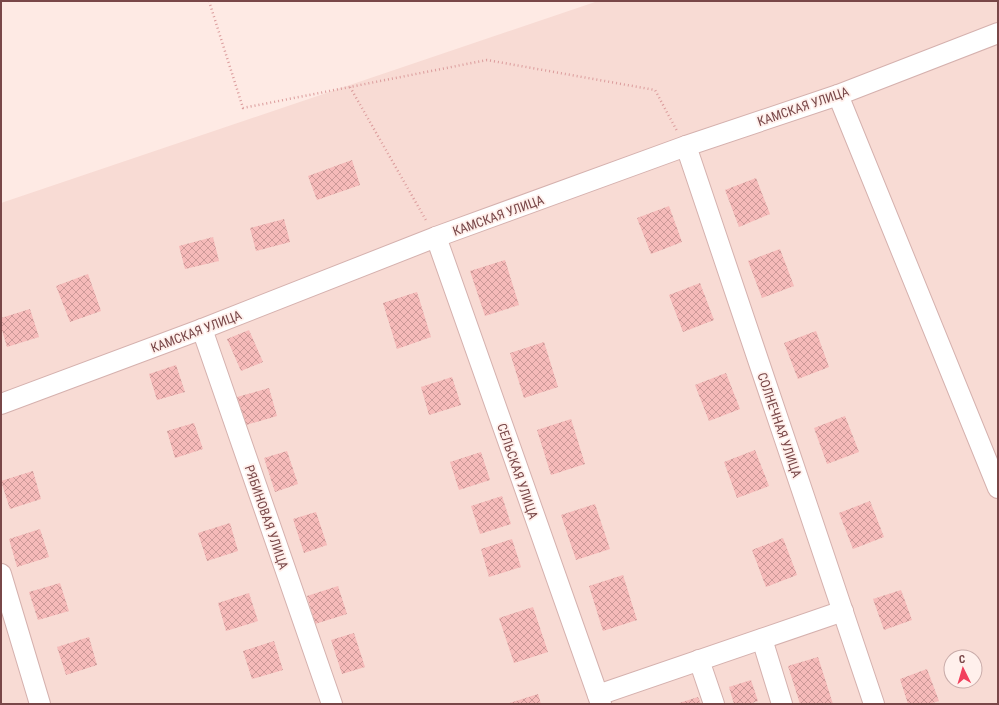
<svg xmlns="http://www.w3.org/2000/svg" width="999" height="705" font-family="'Roboto Condensed',sans-serif">
  <style>
    .residential { fill: #f8dbd4; fill-rule: evenodd }
    .building { fill: url(#building-cross-hatch) }
    .lines { fill: none; stroke-linecap: round; stroke-linejoin: round }
    .minor-casing { stroke: #d5b1ae; stroke-width: 22 }
    .path { stroke: #db9c9c; stroke-width: 2.5; stroke-dasharray: 1 3; stroke-linecap: butt }
    .minor { stroke: #fff; stroke-width: 20 }
    .labels { text-anchor: middle; stroke-width: 3.5; stroke-linejoin: round; paint-order: stroke }
    .street-label { font-size: 13px; fill: #794748; stroke: #fff0ec }
  </style>
  <defs>
    <pattern id="building-cross-hatch" width="8" height="8" patternUnits="userSpaceOnUse"><rect width="8" height="8" fill="#f6bab9"/><path d="M0 0l8 8M0 8l8-8" fill="none" stroke="#cc9998"/></pattern>
  </defs>
  <rect width="100%" height="100%" fill="#feeae4"/>
  <path class="residential" d="M598,1H998V704H1V203ZM951,657H975V681H951Z"/>
  <g class="building">
    <path d="M352,160L360,185L317,200L308,176Z"/>
    <path d="M756,178L770,214L739,227L725,190Z"/>
    <path d="M669,206L682,242L651,254L637,218Z"/>
    <path d="M284,219L290,242L256,251L250,228Z"/>
    <path d="M213,237L219,261L185,269L179,246Z"/>
    <path d="M780,249L794,286L762,298L748,261Z"/>
    <path d="M505,260L519,305L485,316L470,271Z"/>
    <path d="M88,274L101,311L70,322L56,286Z"/>
    <path d="M700,283L714,320L683,332L669,295Z"/>
    <path d="M417,292L431,337L397,349L383,303Z"/>
    <path d="M30,309L39,337L7,347L1,327V318Z"/>
    <path d="M249,330L263,362L241,371L227,339Z"/>
    <path d="M816,331L829,367L798,379L784,343Z"/>
    <path d="M544,342L558,387L524,398L510,353Z"/>
    <path d="M176,365L185,392L157,400L149,374Z"/>
    <path d="M726,373L740,409L709,421L695,385Z"/>
    <path d="M452,377L461,405L429,415L421,387Z"/>
    <path d="M269,388L277,416L246,425L237,397Z"/>
    <path d="M845,416L859,452L827,464L814,428Z"/>
    <path d="M571,419L585,464L551,475L537,430Z"/>
    <path d="M194,423L203,449L175,458L167,431Z"/>
    <path d="M755,450L769,486L737,498L724,462Z"/>
    <path d="M287,451L298,484L275,492L264,458Z"/>
    <path d="M481,452L490,480L459,490L450,462Z"/>
    <path d="M33,471L41,499L10,509L1,481Z"/>
    <path d="M502,496L511,524L480,534L471,506Z"/>
    <path d="M870,501L884,537L853,549L839,513Z"/>
    <path d="M595,504L610,549L576,560L561,515Z"/>
    <path d="M316,512L327,545L304,553L293,519Z"/>
    <path d="M230,523L238,551L207,561L198,533Z"/>
    <path d="M40,529L49,557L17,567L9,539Z"/>
    <path d="M783,538L797,575L766,587L752,550Z"/>
    <path d="M512,539L521,567L489,577L481,549Z"/>
    <path d="M623,575L637,620L603,631L589,586Z"/>
    <path d="M60,583L69,611L38,620L29,592Z"/>
    <path d="M338,586L347,614L315,624L307,596Z"/>
    <path d="M901,590L912,620L884,630L873,599Z"/>
    <path d="M249,593L258,621L226,631L218,603Z"/>
    <path d="M533,607L548,652L514,663L499,618Z"/>
    <path d="M354,633L365,667L342,674L331,640Z"/>
    <path d="M89,637L97,665L66,675L57,647Z"/>
    <path d="M274,641L283,670L252,679L243,651Z"/>
    <path d="M818,657L833,704H800L788,666Z"/>
    <path d="M927,669L939,701L929,704H908L900,679Z"/>
    <path d="M751,680L758,701L749,704H734L729,687Z"/>
    <path d="M538,694L541,704H506Z"/>
    <path d="M698,697L701,704H676Z"/>
  </g>
  <g class="lines">
    <g class="minor-casing">
      <g id="minor">
        <path d="M838,95L998,488"/>
        <path d="M686,146L874,704"/>
        <path d="M436,237L601,704"/>
        <path d="M202,329L332,704"/>
        <path d="M1,404L202,329L436,237L686,146L838,95L998,33"/>
        <path d="M1,574L40,704"/>
        <path d="M762,639L782,704"/>
        <path d="M699,660L714,704"/>
        <path d="M598,695L843,611"/>
      </g>
    </g>
    <g class="path">
      <path d="M209,1L243,108L487,60L655,90L677,131"/>
      <path d="M350,87L427,222"/>
    </g>
    <use href="#minor" class="minor"/>
  </g>
  <g class="labels">
    <g class="street-label">
      <text transform="translate(803 106) rotate(-19)" y="5">КАМСКАЯ УЛИЦА</text>
      <text transform="translate(498 215) rotate(-20)" y="5">КАМСКАЯ УЛИЦА</text>
      <text transform="translate(196 331) rotate(-21)" y="5">КАМСКАЯ УЛИЦА</text>
      <text transform="translate(780 425) rotate(71)" y="5">СОЛНЕЧНАЯ УЛИЦА</text>
      <text transform="translate(518 471) rotate(71)" y="5">СЕЛЬСКАЯ УЛИЦА</text>
      <text transform="translate(267 517) rotate(71)" y="5">РЯБИНОВАЯ УЛИЦА</text>
    </g>
  </g>
  <rect width="999" height="705" fill="none" stroke="#794748" stroke-width="4"/>
  <g transform="translate(963 669) rotate(355)"><circle r="19" fill="#fff0ec" stroke="#c9acaa"/>
  <path d="M0-3L7 15L0 10L-7 15Z" fill="#f23f5c"/>
  <text y="-6" font-size="11" font-weight="bold" text-anchor="middle" fill="#794748">С</text>
  </g>
</svg>
